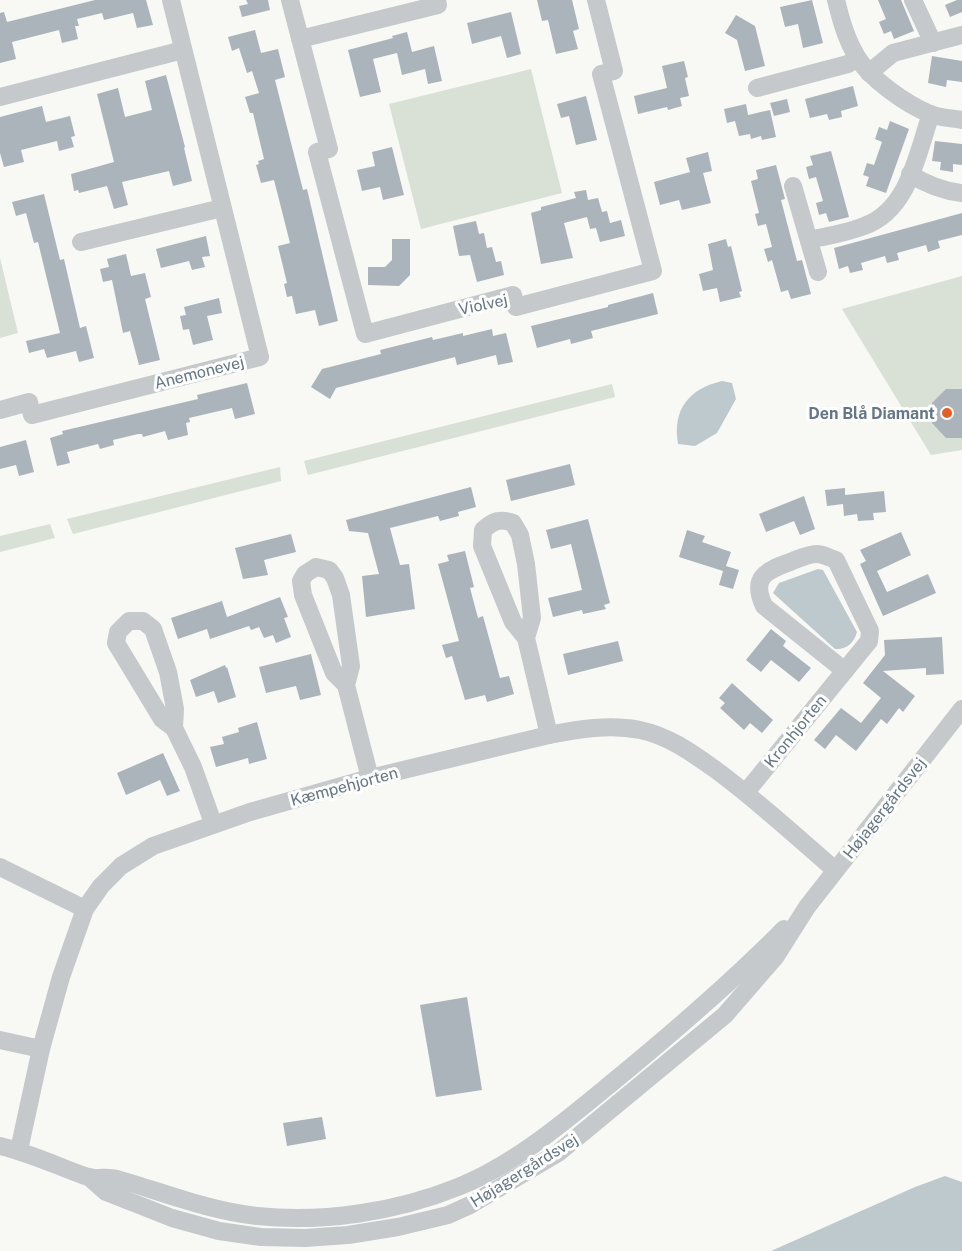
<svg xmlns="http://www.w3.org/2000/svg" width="962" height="1251" font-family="'Public Sans',sans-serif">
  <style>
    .green { fill: #d9e0d6 }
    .water { fill: #bdc9cd }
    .building { fill: #abb4ba }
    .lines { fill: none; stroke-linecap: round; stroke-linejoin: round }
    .minor { stroke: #c5c9cc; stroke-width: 18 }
    .poi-dot { fill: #eb5c21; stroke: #fff; stroke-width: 2 }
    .labels { text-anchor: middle; stroke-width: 6; stroke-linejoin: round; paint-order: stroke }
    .street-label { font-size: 16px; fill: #657687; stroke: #fff }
    .poi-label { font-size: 16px; font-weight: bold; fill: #657687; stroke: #fff; text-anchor: end }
  </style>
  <rect width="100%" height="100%" fill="#f8f8f5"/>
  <g class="green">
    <path d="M531,69L562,193L421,229L389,104Z"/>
    <path d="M0,258L18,333L0,338Z"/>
    <path d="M962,276V450L931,455L842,309Z"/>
    <path d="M612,384L615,397L308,475L304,461Z"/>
    <path d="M280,467L281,481L73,534L67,519Z"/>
    <path d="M50,524L55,538L0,552V536Z"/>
  </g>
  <g class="water">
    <path d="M722,381L732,383L736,399L717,433L695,446L678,444C672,409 689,389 722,381Z"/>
    <path d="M818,569L823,570L857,632C854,643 846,650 835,649L773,593L779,583Z"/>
    <path d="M945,1176L962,1182V1251H771L915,1187Z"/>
  </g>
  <g class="building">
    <path d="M95,0H146L153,25L137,28L133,13L104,20L102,13L77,19L79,26H75L78,39L62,43L59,30L12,42L16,59L0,63V13L4,12L7,22Z"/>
    <path d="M246,0H268L270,10L242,17L239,6L248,4Z"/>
    <path d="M537,0H572L579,29L573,31L578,49L556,54L548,20L542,21Z"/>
    <path d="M812,0L823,43L803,48L798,24L785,27L780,7Z"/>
    <path d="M878,0H901L914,31L894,39L891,31L884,34L879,22L886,19Z"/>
    <path d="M957,0H962V12L950,17L945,5Z"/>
    <path d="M511,12L521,54L507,58L501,36L472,44L467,23Z"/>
    <path d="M736,15L755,26L765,66L745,71L737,40L725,33Z"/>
    <path d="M255,30L261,53L278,49L285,77L275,80L303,190L307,189L338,321L319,326L315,310L296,314L292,296L287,297L284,284L287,283L278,246L290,243L274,180L261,183L256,165L259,164L258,161L264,159L253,113H250L245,97L259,93L252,71L247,73L239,48L232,51L228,37Z"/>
    <path d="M407,32L412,52L434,46L442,81L428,84L425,69L402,75L397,53L373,59L381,92L360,97L348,50L393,38L392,36Z"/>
    <path d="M932,56L962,61V82L947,80L946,87L928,83Z"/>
    <path d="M684,61L688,77L685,78L689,96L680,98L682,106L668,110L667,107L638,114L634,96L667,88L662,66Z"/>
    <path d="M166,75L185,147L184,148L192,181L173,186L169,171L122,182L128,205L114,209L107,186L79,193L78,190L74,191L71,174L114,162L97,94L118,88L125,117L152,110L145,81Z"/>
    <path d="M853,86L858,106L841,111L842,117L829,120L827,114L810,118L805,99Z"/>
    <path d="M586,96L597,140L576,145L569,116L561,118L557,104Z"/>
    <path d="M787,99L790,112L774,116L770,103Z"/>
    <path d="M746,104L748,115L770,110L776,137L762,140L761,136L751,139L750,134L739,136L735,121L727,123L724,109Z"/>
    <path d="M42,106L46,122L70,116L75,136L71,137L74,147L59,151L57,141L21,150L24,162L4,167L0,153V117Z"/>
    <path d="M890,121L909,129L886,193L866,186L869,177L863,175L867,163L874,165L882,142L875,139L879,127L887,130Z"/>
    <path d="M935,141L962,144V165L953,164V172L940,170L941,162L932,161Z"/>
    <path d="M392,147L404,195L383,200L380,187L362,191L357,170L375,166L372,152Z"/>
    <path d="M831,151L849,217L829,222L826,213L819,215L816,203L823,201L816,177L809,179L806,167L813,165L810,156Z"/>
    <path d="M708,152L712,171L703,173L711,203L682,210L679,200L660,205L654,182L690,172L686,158Z"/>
    <path d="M776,165L785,199L781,200L797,261L802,260L811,294L791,299L788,290L781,292L772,260L768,262L764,249L772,247L766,224L758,226L755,214L759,213L751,181L758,179L756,170Z"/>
    <path d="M586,190L588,200L598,198L602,212L607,211L610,223L621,220L625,236L600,242L596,228L590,229L587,217L564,223L573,258L541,264L531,213L541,210V207L576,198L574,192Z"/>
    <path d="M44,194L60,260L64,259L80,328L86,326L94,358L79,362L76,351L47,358L44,349L29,353L26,341L60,333L38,242L34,243L26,213L16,216L12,202Z"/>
    <path d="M962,213V235L938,241L940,248L928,252L926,245L897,253L899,260L887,263L885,256L861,263L863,270L850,273L848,266L839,269L834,248Z"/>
    <path d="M476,221L479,234L484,233L487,248L492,247L496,262L501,261L504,275L477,282L470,255L459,256L453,226Z"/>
    <path d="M206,236L210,256L202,257L205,267L192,270L189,261L161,268L156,249Z"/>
    <path d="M392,239H410V275L399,286L368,285V267H385L392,260Z"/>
    <path d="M726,239L728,247L731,246L742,291L739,292L741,297L720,302L717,288L703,291L699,274L713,270L708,244Z"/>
    <path d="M126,254L131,276L145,273L151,297L145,299L160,360L139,365L130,331L123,333L112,280L103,282L100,269L109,267L107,259Z"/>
    <path d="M653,293L658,314L591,331L593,338L571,344L570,339L537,348L531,326L608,307V305Z"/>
    <path d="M219,298L222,313L207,316L213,340L193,345L189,329L183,330L180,316L186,315L184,307Z"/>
    <path d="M492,329L493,336L506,333L513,362L498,365L496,355L457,365L455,357L336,388L330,399L311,387L322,369L381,354L380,350L432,337L433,340L463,333V336Z"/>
    <path d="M247,383L255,414L235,419L232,408L189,418L190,422L186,423L188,435L168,440L165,431L143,437L142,434H138L113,440L114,445L100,449L98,444L67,452L70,463L57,466L50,438L63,434L62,431L198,399L197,395Z"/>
    <path d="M946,389H962V438H946L932,423V403Z"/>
    <path d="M26,440L34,472L19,476L16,465L0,469V447Z"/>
    <path d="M570,464L575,485L511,501L506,480Z"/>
    <path d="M471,487L476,507L458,512L459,516L440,521L438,516L390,528L400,565L409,564L415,609L366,617L362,576L379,574L368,533L349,531L346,520Z"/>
    <path d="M845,488V495L884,491L886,512L873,513L874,520L858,521L857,514L844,516L843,504L827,506L825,490Z"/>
    <path d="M804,496L815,529L800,535L794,521L766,532L759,514Z"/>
    <path d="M588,519L610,603L604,605L606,609L583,614L582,610L553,617L548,598L582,590L571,544L551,549L546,530Z"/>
    <path d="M687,530L705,536L702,542L731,552L726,566L739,570L733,589L719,585L723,571L679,557Z"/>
    <path d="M901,532L911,555L877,571L887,592L928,574L936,593L883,616L860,564L866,561L860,550Z"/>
    <path d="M291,534L296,552L264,560L268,575L243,579L235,548Z"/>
    <path d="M465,551L474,587L470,588L478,618L483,616L500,678L509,676L514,694L487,702L485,695L465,700L452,656L446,658L442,645L459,641L438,564L449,561L447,555Z"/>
    <path d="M280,597L288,617L284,618L291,637L276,643L273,635L264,638L259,627L251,630L249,626L210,639L207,629L178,639L171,618L222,601L227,617Z"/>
    <path d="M771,629L786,641L783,646L811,668L799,682L771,660L761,672L746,660Z"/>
    <path d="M942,637L944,674L926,675V668L883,671L915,696L903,712L899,708L887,724L881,719L856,751L836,735L825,749L814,740L841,708L861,723L881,698L863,683L885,655L884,640Z"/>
    <path d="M618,641L623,661L568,675L563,654Z"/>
    <path d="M311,654L321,695L300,700L296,686L266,693L259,667Z"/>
    <path d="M225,665L226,668L227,667L236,697L218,703L214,691L196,697L190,680Z"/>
    <path d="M732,683L773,720L762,733L750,723L744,730L720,708L725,703L719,698Z"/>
    <path d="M257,722L267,759L249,764L248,758L216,767L210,747L224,744L222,737L239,732L238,728Z"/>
    <path d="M163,753L180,791L167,796L160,780L126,795L117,773Z"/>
    <path d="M467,997L482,1090L436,1097L420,1005Z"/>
    <path d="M322,1117L326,1139L287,1146L283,1123Z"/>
  </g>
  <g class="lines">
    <g class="minor">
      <path d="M290,0L329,149L317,152L365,334L513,295L516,307L653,271L601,74L614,71L596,0"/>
      <path d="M836,0C841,20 846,39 857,57C870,79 906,104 930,114C940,118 952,118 962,120"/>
      <path d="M913,0L933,43"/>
      <path d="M300,39L438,5L437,0"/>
      <path d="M869,73L893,53L962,35"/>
      <path d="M757,88L848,64L857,58"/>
      <path d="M0,97L183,50"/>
      <path d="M910,174C927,185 942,191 962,193"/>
      <path d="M793,186L818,272"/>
      <path d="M809,240C827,236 847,233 864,226C909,210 917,154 931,114"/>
      <path d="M81,242L222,208"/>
      <path d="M0,410L29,402L32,415L260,357L171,0"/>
      <path d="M526,638L513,622L482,546L483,530C493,521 500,518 513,523L520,535L526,564L532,618L526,638L549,735"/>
      <path d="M346,685L334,673L303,595L301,581L305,574L316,567L329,570L335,578L341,595L351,666L346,685L370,778"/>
      <path d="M174,728L162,719L116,643L118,632L129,621H143L153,629L168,672L175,709L174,728L193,767L213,823"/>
      <path d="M746,792L756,780L869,641L870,631L836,560C830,558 823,554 817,554C808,554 798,559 790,562C765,571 751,578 764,606L845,671"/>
      <path d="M0,867L85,909"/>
      <path d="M0,1040L41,1049"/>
      <path d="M0,1146C30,1153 57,1166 85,1176C95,1180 107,1176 117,1179C163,1192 209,1211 257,1216C323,1223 396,1212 458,1187C513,1165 562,1124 608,1086C669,1036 729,985 784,929"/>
      <path d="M19,1150L41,1049L61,977L85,909L101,886L121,866L153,846L250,812L370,778L549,735C578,729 610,724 640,730C669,736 692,753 716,770C758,801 796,836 835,870"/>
      <path d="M89,1177L106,1192L172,1218L219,1231L261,1237L305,1238L348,1235L398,1227L448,1215L470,1205L558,1153L725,1015L776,956L807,907L962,709"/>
    </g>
  </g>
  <circle class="poi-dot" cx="947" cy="413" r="6"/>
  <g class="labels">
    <g class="street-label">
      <text transform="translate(483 304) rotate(-12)" y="6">Violvej</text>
      <text transform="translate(199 372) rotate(-14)" y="6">Anemonevej</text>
      <text transform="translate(795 731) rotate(-51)" y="6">Kronhjorten</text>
      <text transform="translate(344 786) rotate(-15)" y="6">Kæmpehjorten</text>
      <text transform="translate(884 808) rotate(-52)" y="6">Højagergårdsvej</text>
      <text transform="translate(524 1170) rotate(-32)" y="6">Højagergårdsvej</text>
    </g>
    <g class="poi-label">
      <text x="935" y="419">Den Blå Diamant</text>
    </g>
  </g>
</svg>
